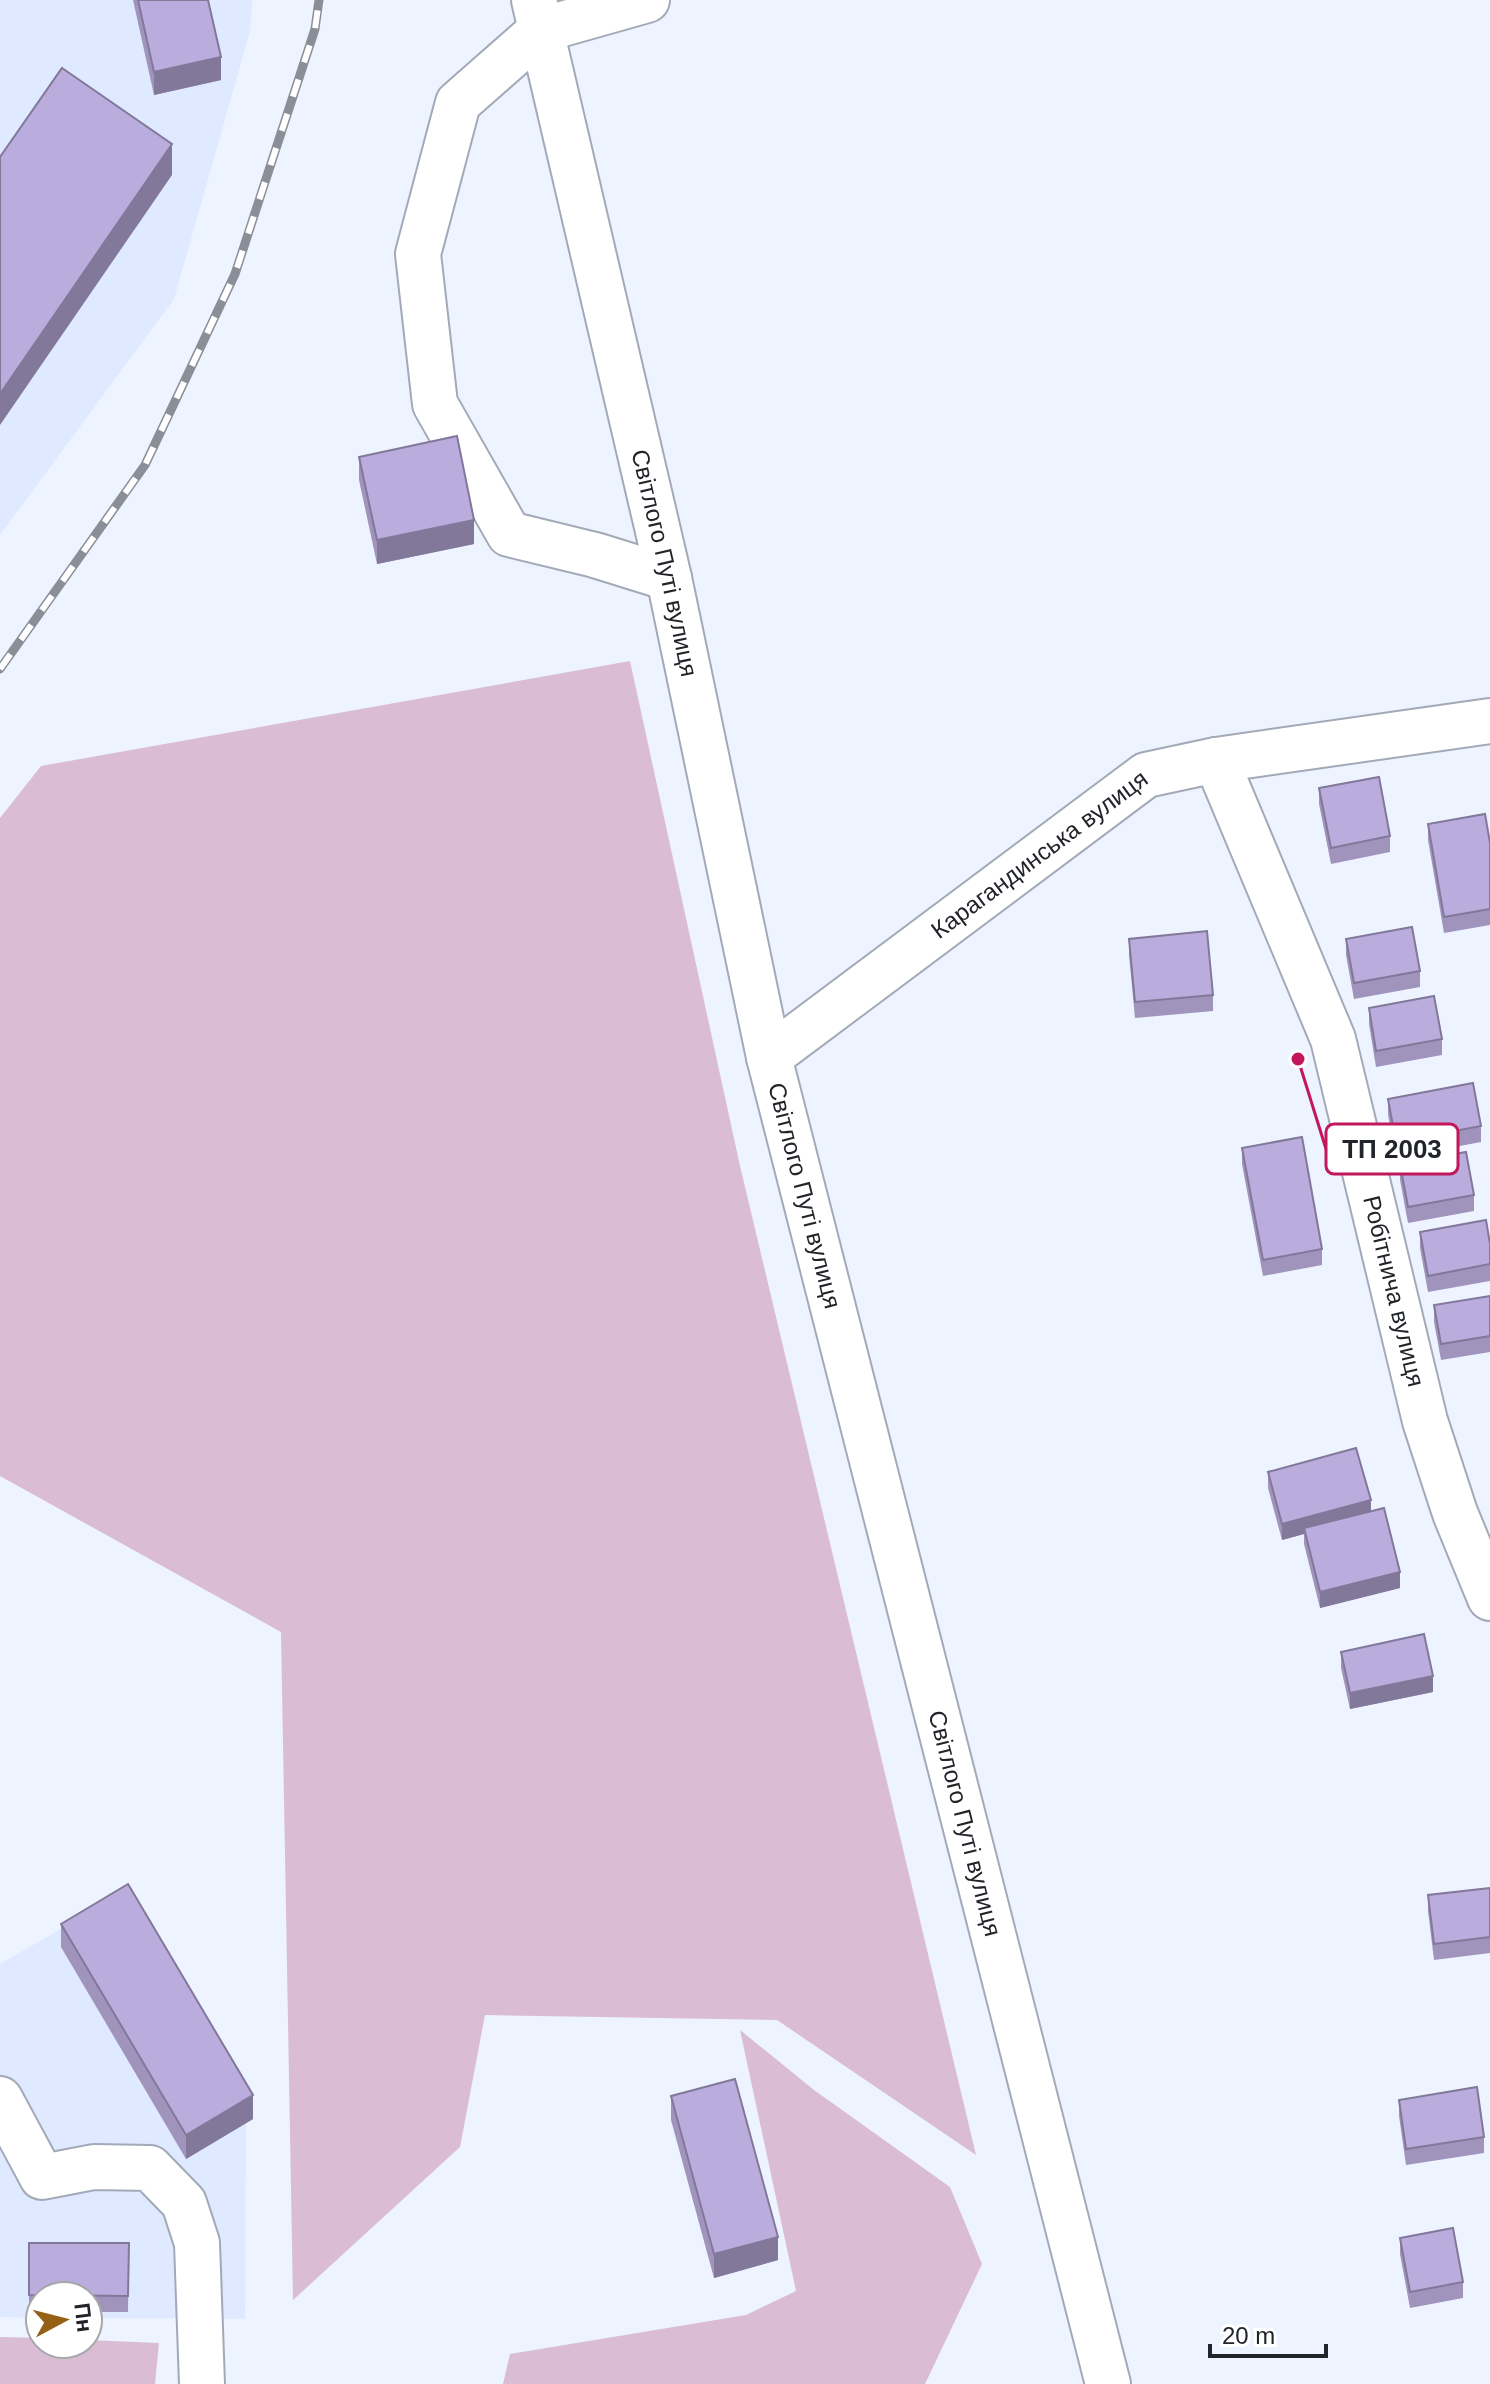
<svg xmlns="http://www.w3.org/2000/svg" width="1490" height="2384" font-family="Arial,sans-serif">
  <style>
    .built { fill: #dfe9ff }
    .green { fill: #dabdd5 }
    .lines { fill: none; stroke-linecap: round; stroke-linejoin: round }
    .minor-casing { stroke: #a3aab7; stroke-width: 48 }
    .major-casing { stroke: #a3aab7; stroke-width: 48 }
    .minor { stroke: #fff; stroke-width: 44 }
    .major { stroke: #fff; stroke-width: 44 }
    .rail-casing { stroke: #8a8f97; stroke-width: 9 }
    .rail { stroke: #fff; stroke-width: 6; stroke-dasharray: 18; stroke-linecap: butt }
    .wall { fill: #a094bd }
    .shaded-wall { fill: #82789a }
    .building { fill: #baacdc; stroke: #82789a; stroke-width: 2 }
    .labels { text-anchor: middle; stroke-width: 8; stroke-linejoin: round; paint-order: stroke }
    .street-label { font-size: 24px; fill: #212429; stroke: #fff }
    .leader { fill: none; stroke: #c2185b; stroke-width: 3 }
    .callout-dot { fill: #c2185b; stroke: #fff; stroke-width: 3 }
    .callout { fill: #fff; stroke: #c2185b; stroke-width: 3 }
    .callout-label { font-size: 26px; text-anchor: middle; font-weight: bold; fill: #212429 }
  </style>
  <rect width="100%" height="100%" fill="#edf3ff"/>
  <g class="built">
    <path d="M0,0H252L250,31L174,299L0,535Z"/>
    <path d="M108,1902L246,2116L245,2319L88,2318V2296H40V2318L0,2317V1964Z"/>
  </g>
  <g class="green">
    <path d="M630,661L740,1166L976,2155L777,2020L485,2015L460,2147L293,2300L281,1632L0,1476V818L41,766Z"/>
    <path d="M740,2030L814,2090L950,2187L982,2264L925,2384H503L510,2354L746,2315L796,2291Z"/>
    <path d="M0,2337L40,2338V2344H88V2340L159,2343L155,2384H0Z"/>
  </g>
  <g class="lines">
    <g class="minor-casing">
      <g id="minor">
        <path d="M647,0L541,30L458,103L418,254L435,404L509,534L595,555L669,578"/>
        <path id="s1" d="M1216,760L1333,1039L1425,1421L1455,1513L1490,1598"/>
        <path id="s2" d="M769,1057L1146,775L1216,760L1490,721"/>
        <path d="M0,2099L42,2177L94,2167L150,2168L184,2203L197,2243L202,2384"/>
      </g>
    </g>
    <g class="major-casing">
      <g id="major">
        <path id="s3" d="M534,0L669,578L769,1057L1108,2384"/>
      </g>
    </g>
    <use href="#minor" class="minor"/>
    <use href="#major" class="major"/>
    <g class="rail-casing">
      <path id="rail" d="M0,669L145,465L235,274L315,29L319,0"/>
    </g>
    <use href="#rail" class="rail"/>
  </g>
  <g class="wall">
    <path d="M133,0H208L221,80L154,95Z"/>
    <path d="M359,457L474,544L377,564L359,480Z"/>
    <path d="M1319,788L1390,836V852L1331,864L1319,804Z"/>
    <path d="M1428,824L1490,843V925L1444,933L1428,840Z"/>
    <path d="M1129,939L1213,995V1011L1135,1018L1129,955Z"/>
    <path d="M1346,939L1420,971V987L1354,999L1346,955Z"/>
    <path d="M1369,1008L1442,1039V1055L1376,1067L1369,1024Z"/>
    <path d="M1388,1099L1481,1126V1142L1396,1158L1388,1115Z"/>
    <path d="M1242,1148L1322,1249V1265L1263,1276L1242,1164Z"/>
    <path d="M1400,1164L1474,1195V1211L1408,1223L1400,1180Z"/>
    <path d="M1420,1232L1490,1244V1281L1428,1292L1420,1248Z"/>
    <path d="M1490,1296V1352L1441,1360L1434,1322V1305Z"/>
    <path d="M1268,1472L1371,1511L1400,1588L1320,1608L1304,1544V1534L1282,1540L1268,1488Z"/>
    <path d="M1341,1652L1433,1692L1350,1709L1341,1668Z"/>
    <path d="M1490,1888V1953L1434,1960L1428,1911V1895Z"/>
    <path d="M61,1924L253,2119L186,2159L61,1947Z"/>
    <path d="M671,2096L778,2260L714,2278L671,2120Z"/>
    <path d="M1399,2100L1484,2137V2153L1406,2165L1399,2116Z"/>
    <path d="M1400,2238L1463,2282V2298L1410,2308L1400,2254Z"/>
    <path d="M29,2243H129L128,2312H88V2296H40V2311H29Z"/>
  </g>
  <g class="shaded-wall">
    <path d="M221,57V80L154,95V72Z"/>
    <path d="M172,144V175L0,425V394Z"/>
    <path d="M474,520V544L377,564V540Z"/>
    <path d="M1371,1500V1516L1304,1528V1534L1282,1540V1524Z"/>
    <path d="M1400,1572V1588L1320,1608V1592Z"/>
    <path d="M1433,1676V1692L1350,1709V1693Z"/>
    <path d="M253,2095V2119L186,2159V2135Z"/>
    <path d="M778,2237V2260L714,2278V2254Z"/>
  </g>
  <g class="building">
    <path d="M138,0H208L221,57L154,72Z"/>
    <path d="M62,68L172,144L0,394V157Z"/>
    <path d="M457,436L474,520L377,540L359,457Z"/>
    <path d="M1379,777L1390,836L1331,848L1319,788Z"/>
    <path d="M1485,814L1490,843V909L1444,917L1428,824Z"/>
    <path d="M1412,927L1420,971L1354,983L1346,939Z"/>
    <path d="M1207,931L1213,995L1135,1002L1129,939Z"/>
    <path d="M1434,996L1442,1039L1376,1051L1369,1008Z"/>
    <path d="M1473,1083L1481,1126L1396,1142L1388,1099Z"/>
    <path d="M1302,1137L1322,1249L1263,1260L1242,1148Z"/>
    <path d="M1466,1152L1474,1195L1408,1207L1400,1164Z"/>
    <path d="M1486,1220L1490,1244V1264L1428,1276L1420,1232Z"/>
    <path d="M1490,1296V1336L1441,1344L1434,1305Z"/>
    <path d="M1356,1448L1371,1500L1282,1524L1268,1472Z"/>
    <path d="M1384,1508L1400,1572L1320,1592L1304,1528Z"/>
    <path d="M1424,1634L1433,1676L1350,1693L1341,1652Z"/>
    <path d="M128,1884L253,2095L186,2135L61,1924Z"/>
    <path d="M1490,1888V1937L1434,1944L1428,1895Z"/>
    <path d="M735,2079L778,2237L714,2254L671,2096Z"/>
    <path d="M1477,2087L1484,2137L1406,2149L1399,2100Z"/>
    <path d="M1453,2228L1463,2282L1410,2292L1400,2238Z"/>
    <path d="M29,2243H129L128,2296L29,2295Z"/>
  </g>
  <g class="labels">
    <g class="street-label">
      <text dy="8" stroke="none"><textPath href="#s3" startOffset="578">Світлого Путі вулиця</textPath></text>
      <text dy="8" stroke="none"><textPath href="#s2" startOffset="338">Карагандинська вулиця</textPath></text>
      <text dy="8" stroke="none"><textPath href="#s3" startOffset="1226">Світлого Путі вулиця</textPath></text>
      <text dy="8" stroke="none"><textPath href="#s1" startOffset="562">Робітнича вулиця</textPath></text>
      <text dy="8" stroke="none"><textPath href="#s3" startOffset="1874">Світлого Путі вулиця</textPath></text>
    </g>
  </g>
  <path class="leader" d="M1298 1059L1326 1149"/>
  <circle class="callout-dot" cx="1298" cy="1059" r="8"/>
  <rect class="callout" x="1326" y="1124" width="132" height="50" rx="8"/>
  <g class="callout-label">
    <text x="1392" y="1158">ТП 2003</text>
  </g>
  <g transform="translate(64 2320) rotate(83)"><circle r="38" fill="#ffffff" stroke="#a6a7a9" stroke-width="2"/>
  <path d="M0-6L14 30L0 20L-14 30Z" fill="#956215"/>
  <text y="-12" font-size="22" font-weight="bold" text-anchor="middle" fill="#212429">Пн</text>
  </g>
  <path d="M1210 2344v12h116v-12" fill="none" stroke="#212429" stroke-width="4"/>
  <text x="1222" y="2344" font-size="24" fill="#212429" stroke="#ffffff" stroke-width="6" paint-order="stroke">20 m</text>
</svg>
